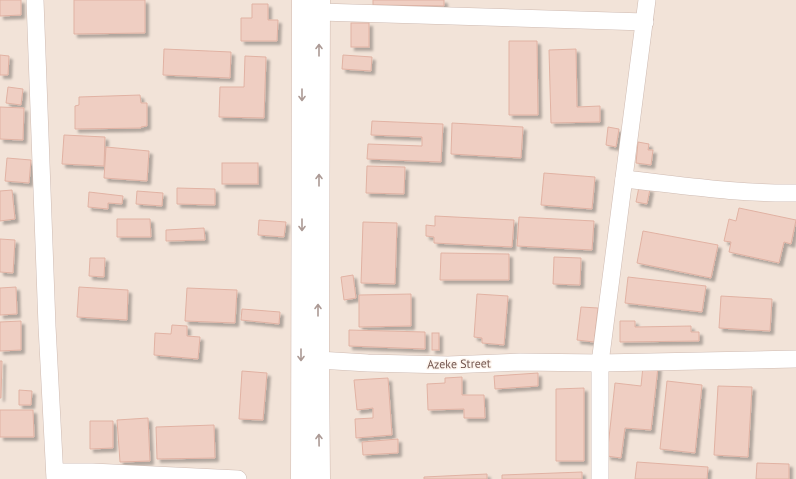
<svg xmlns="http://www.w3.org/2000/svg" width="796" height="479" font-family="'PT Sans',sans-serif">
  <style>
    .residential { fill: #f2e3d8 }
    .building { fill: #efcec2; stroke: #e1b2a3; filter: url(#shadow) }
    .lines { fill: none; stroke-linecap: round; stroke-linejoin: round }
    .minor-casing { stroke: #cfbbb2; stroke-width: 18 }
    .secondary-casing { stroke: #d1bab0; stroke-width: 23 }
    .minor { stroke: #fff; stroke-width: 17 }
    .secondary { stroke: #fff; stroke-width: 22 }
    .oneway { stroke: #ac9a95 }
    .labels { text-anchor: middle; stroke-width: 3; stroke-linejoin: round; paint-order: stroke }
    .street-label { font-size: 12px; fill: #74564e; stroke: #fef6ef }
  </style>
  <defs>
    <filter id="shadow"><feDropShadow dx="3.5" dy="3.5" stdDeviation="1" flood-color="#0004"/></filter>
  </defs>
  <rect width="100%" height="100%" fill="#fbf2e9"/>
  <rect class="residential" x="0" y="0" width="796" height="479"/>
  <g class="building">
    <path d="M0,0H21V15L0,16Z"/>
    <path d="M74,0H145V33L74,34Z"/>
    <path d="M373,0H444V6L373,5Z"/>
    <path d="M252,4H268V20H278L277,41H241V18H252Z"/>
    <rect x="351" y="23" width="18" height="24"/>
    <path d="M509,41H537L538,115H509Z"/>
    <path d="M164,49L231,52L230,78L163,75Z"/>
    <path d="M576,49L577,107L600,106V122L551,123L549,50Z"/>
    <path d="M0,55L9,56L8,75H0Z"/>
    <path d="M343,55L372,57L371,71L342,69Z"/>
    <path d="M245,56L266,57L264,118L219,117L220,87H244Z"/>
    <path d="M8,87L23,89L21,105L6,103Z"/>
    <path d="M140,95L141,103H147V126L141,127V128L75,129V106L79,105V97Z"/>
    <path d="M0,107L24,108L23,140L0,139Z"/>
    <path d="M372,121L443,124L441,162L367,159L368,144L422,146V137L371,135Z"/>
    <path d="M452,123L523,127L521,158L451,154Z"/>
    <path d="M608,127L619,129L616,147L606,145Z"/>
    <path d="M64,135L105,137L104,166L62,164Z"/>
    <path d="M638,142L649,144L648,150H653L651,165L636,163Z"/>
    <path d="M106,147L149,151L147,181L104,178Z"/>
    <path d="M7,158L31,160L29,183L5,181Z"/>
    <rect x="222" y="163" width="36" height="21"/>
    <path d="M367,166L405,167L404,194L366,193Z"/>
    <path d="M544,173L595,177L592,209L541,205Z"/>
    <path d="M639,187L650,189L647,204L636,202Z"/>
    <path d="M177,188L215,189V205L177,204Z"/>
    <path d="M12,190L15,219L0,221V191Z"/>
    <path d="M137,191L163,193L162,206L136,204Z"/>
    <path d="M89,192L123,196L122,204L108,203V209L88,207Z"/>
    <path d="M739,208L796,220L791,244L784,242L779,263L729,252L731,242L724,241L729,219L736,221Z"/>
    <path d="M435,216L514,220L512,247L434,243V237L426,236V225L435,226Z"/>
    <path d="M519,217L594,221L592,250L517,246Z"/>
    <path d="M117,219H150L151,237H117Z"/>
    <path d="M259,220L286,222L284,237L258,235Z"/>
    <path d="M363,222L397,223L395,284L361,283Z"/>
    <path d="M204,228L205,240L166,241V230Z"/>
    <path d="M643,231L718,245L711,278L637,263Z"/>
    <path d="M0,239L15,240L13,273L0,272Z"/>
    <path d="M441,253L509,254V280H440Z"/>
    <path d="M554,257L581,258L580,285L553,284Z"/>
    <path d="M90,258H105L104,277L89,276Z"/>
    <path d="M353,275L356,298L344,300L341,277Z"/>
    <path d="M628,277L706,286L702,312L625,303Z"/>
    <path d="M16,287L17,314L0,315V288Z"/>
    <path d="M79,287L128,290L127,320L77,317Z"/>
    <path d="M187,288L237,290L235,323L185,321Z"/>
    <path d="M411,294V326L359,327V295Z"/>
    <path d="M477,294L508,296L504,345L482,343V338L474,337Z"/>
    <path d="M721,296L772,299L770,331L719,328Z"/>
    <path d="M581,307L598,308L594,342L577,340Z"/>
    <path d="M242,309L280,312L279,324L241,320Z"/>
    <path d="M21,321V350L0,351V322Z"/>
    <path d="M620,321H635V327L691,326V332H699V341L620,342Z"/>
    <path d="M172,325L187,326V336L200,337L198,359L154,355L155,333L171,334Z"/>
    <path d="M349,330L425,332V349L349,346Z"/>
    <rect x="432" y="333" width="7" height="17"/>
    <path d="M0,361H2L1,398H0Z"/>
    <path d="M643,366L658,367L651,430L625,428L621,458L607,456L615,383L641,386Z"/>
    <path d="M242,371L267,373L263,420L239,419Z"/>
    <path d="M538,373V386L495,389L494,376Z"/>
    <path d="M462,377V395H484L485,418H464V409L428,410L427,384L445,383V378Z"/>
    <path d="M388,378L392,435L356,438L355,419L373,418V408L357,410L354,380Z"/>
    <path d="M667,381L702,385L695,453L660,449Z"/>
    <path d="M718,386L752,387L748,457L714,455Z"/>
    <path d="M584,388V461H556V389Z"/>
    <path d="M19,390L32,391L31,405H19Z"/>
    <path d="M0,410H33L34,437H0Z"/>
    <path d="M148,418L150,461L120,462L117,420Z"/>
    <path d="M90,421H113V448L90,449Z"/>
    <path d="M214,425L215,458L157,459L156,427Z"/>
    <path d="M398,439V453L363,455L362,442Z"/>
    <path d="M637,462L708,467L707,479H635Z"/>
    <path d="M757,463L789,464V479H756Z"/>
    <path d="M582,472V479H502V475Z"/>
    <path d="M487,474V479H424V477Z"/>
  </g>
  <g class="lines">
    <g class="minor-casing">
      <g id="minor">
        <path d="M35,0L47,326L55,479"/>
        <path d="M320,12L645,22"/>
        <path d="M624,179C681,185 739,194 796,193"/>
        <path d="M318,360L368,363L448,365L520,362L600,363L796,359"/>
        <path d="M55,472H92L238,479"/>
        <path d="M600,479V363L647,0"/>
      </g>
    </g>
    <g class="secondary-casing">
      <g id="secondary">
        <path d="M302,479L303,0"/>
        <path d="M319,479L318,360L319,0"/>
      </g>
    </g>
    <use href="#minor" class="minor"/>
    <use href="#secondary" class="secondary"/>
  </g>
  <defs><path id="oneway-shaft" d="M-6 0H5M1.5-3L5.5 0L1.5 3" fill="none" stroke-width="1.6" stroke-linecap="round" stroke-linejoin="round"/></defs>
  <g class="oneway">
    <use href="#oneway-shaft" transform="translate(319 50) rotate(-90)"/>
    <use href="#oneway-shaft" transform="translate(302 95) rotate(90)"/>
    <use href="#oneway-shaft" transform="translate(319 180) rotate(-90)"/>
    <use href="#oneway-shaft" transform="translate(302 225) rotate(90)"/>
    <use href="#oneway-shaft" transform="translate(318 310) rotate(-90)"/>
    <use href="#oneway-shaft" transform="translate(301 355) rotate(90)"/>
    <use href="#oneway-shaft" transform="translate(319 440) rotate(-91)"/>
  </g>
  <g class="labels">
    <g class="street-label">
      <text transform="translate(459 364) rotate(-1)" y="4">Azeke Street</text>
    </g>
  </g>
</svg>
